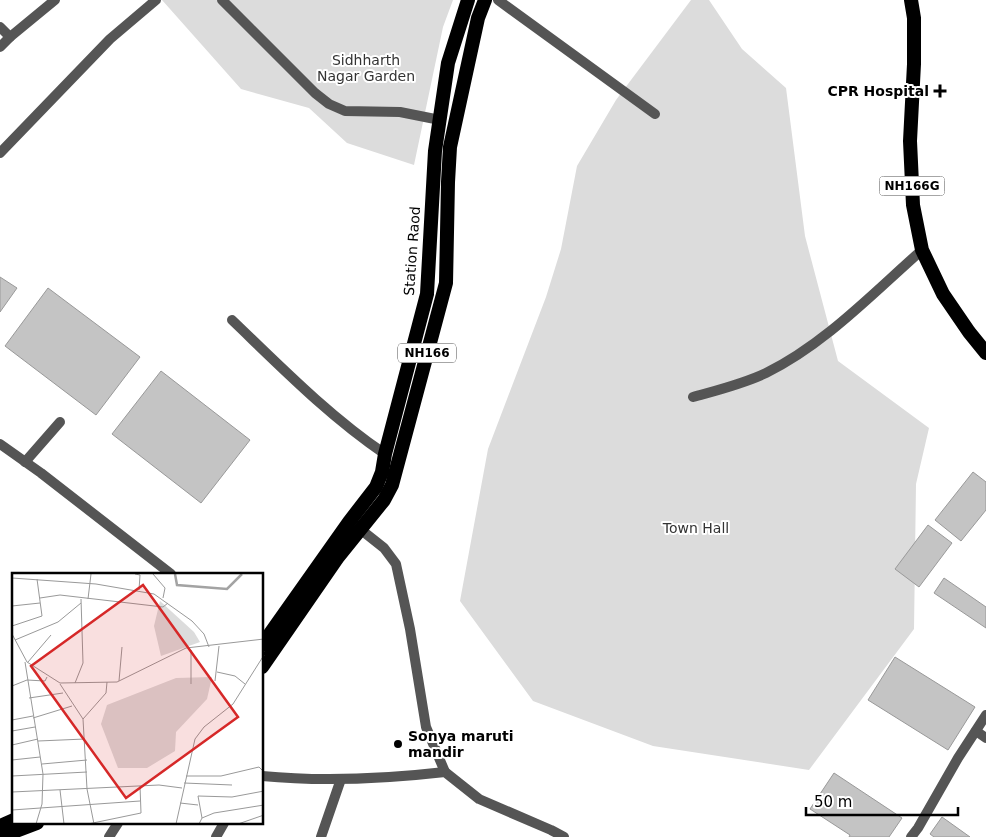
<svg xmlns="http://www.w3.org/2000/svg" width="986" height="837" font-family="'DejaVu Sans',sans-serif">
  <style>
    .green { fill: #dcdcdc }
    .building { fill: #c4c4c4; stroke: #999 }
    .lines { fill: none; stroke-linecap: round; stroke-linejoin: round }
    .service { stroke: #555; stroke-width: 10 }
    .minor { stroke: #555; stroke-width: 10 }
    .trunk { stroke: #000; stroke-width: 14 }
    .poi-dot { fill: #000; stroke: #fff; stroke-width: 2 }
    .labels { text-anchor: middle; stroke-width: 4; stroke-linejoin: round; paint-order: stroke }
    .shield { fill: #fff; stroke: #4c4c4c; stroke-width: 1 }
    .shield-label { font-size: 12px; font-weight: bold; fill: #000 }
    .park-label { font-size: 14px; fill: #333; stroke: #fff }
    .poi-label { font-size: 14px; font-weight: bold; fill: #000; stroke: #fff; text-anchor: end }
    .street-label { font-size: 14px; fill: #000; stroke: #fff }
    .inset-river { fill: none; stroke: #a3a3a3; stroke-width: 2.5 }
    .inset-road { fill: none; stroke: #999; stroke-width: 1 }
    .view { fill: #d62828; fill-opacity: 0.15; stroke: #d62828; stroke-width: 2.5 }
    .inset-edge { fill: none; stroke: #000; stroke-width: 2.5 }
  </style>
  <rect width="100%" height="100%" fill="#fff"/>
  <g class="green">
    <path d="M162,0H453L443,27L414,165L347,143L309,108L241,89Z"/>
    <path d="M691,0H709L742,49L786,88L805,236L838,361L929,428L916,484L914,629L809,770L653,746L533,701L460,601L488,449L546,297L561,249L577,166L616,100Z"/>
  </g>
  <g class="building">
    <path d="M0,277L17,288L0,312Z"/>
    <path d="M48,288L140,357L96,415L5,346Z"/>
    <path d="M161,371L250,440L201,503L112,434Z"/>
    <path d="M973,472L986,482V510L961,541L935,520Z"/>
    <path d="M928,525L952,543L919,587L895,569Z"/>
    <path d="M944,578L986,607V628L934,593Z"/>
    <path d="M895,657L975,707L948,750L868,700Z"/>
    <path d="M834,773L902,818L889,837H849L850,835L810,809Z"/>
    <path d="M942,817L970,837H934L930,834Z"/>
  </g>
  <g class="lines">
    <g class="service">
      <path d="M222,0L315,93L329,104L345,111L400,112L440,120"/>
      <path d="M693,397C718,390 743,384 766,373C825,344 873,293 922,250"/>
    </g>
    <g class="minor">
      <path d="M498,0L655,114"/>
      <path d="M0,27L10,37"/>
      <path d="M0,47L10,37L55,0"/>
      <path d="M0,153L110,39L156,0"/>
      <path d="M232,320C281,367 329,416 385,454"/>
      <path d="M0,444L41,473L171,574"/>
      <path d="M25,462L60,422"/>
      <path d="M355,525L384,548L396,564L410,629L426,727L445,772"/>
      <path d="M976,731L986,738"/>
      <path d="M262,776C324,782 384,779 445,772L479,799L551,830L564,837"/>
      <path d="M109,837L118,823"/>
      <path d="M216,837L224,823"/>
      <path d="M321,837L341,779"/>
      <path d="M911,837L918,828L958,758L986,715"/>
    </g>
    <g class="trunk">
      <path d="M911,0L914,18V64L910,141L913,205L922,250L943,294L969,332L986,353"/>
      <path d="M262,645L349,522L376,487L382,472L385,454L427,294L435,151L448,63L468,0"/>
      <path d="M262,667L338,557L384,500L392,485L446,283L448,182L450,147L478,18L485,0"/>
      <path d="M0,826L14,820"/>
      <path d="M0,837L37,823"/>
    </g>
  </g>
  <g class="poi-dot">
    <path d="M937.5 83.5h5v5h5v5h-5v5h-5v-5h-5v-5h5z"/>
    <circle cx="398" cy="744" r="5"/>
  </g>
  <g class="labels">
    <g class="shield">
      <rect x="879.5" y="176.5" width="65" height="19" rx="4"/>
      <rect x="398" y="343.5" width="58" height="19" rx="4"/>
    </g>
    <g class="shield-label">
      <text x="912" y="190">NH166G</text>
      <text x="427" y="357">NH166</text>
    </g>
    <g class="park-label">
      <text x="366" y="65">Sidhharth<tspan x="366" dy="16">Nagar Garden</tspan></text>
      <text x="696" y="533">Town Hall</text>
    </g>
    <g class="poi-label">
      <text x="929" y="96">CPR Hospital</text>
      <text x="408" y="741" text-anchor="start">Sonya maruti<tspan x="408" dy="16">mandir</tspan></text>
    </g>
    <g class="street-label">
      <text transform="translate(412 251) rotate(-86)" y="5">Station Raod</text>
    </g>
  </g>
  <g transform="translate(12 573)">
    <rect width="251" height="251" fill="#fff"/>
    <path d="M148,28L182,59L188,69L149,83L142,53ZM200,104L195,126L164,159L163,178L135,195H106L89,151L95,132L164,105Z" fill="#dcdcdc"/>
    <path class="inset-river" d="M163,1L165,12L215,16L230,1"/>
    <path class="inset-road" d="M123,1L128,2L127,17M141,1L153,15L151,25M0,5L84,11L142,21L180,48L192,61L197,74M28,25L48,22L151,34L156,30M76,26L79,1M0,33L28,30M0,53L30,43L25,6M0,61L15,89L48,110L105,109L174,75L252,66M3,67L46,49L69,30M179,77V111M13,89L31,201L30,231L24,251M16,89L39,62M205,99L223,103L233,111M107,108L110,74M203,108L207,73M63,110L71,90L69,26M48,111L71,146L75,216L82,251M0,113L15,107L33,108L35,104M17,125L51,120M21,145L60,133M71,146L94,120L95,109M0,147L21,143M0,158L23,154M26,168L73,166M0,172L26,166M0,187L28,184M30,191L75,187M0,203L75,199M174,203H209L247,194L252,199M172,210L220,212M48,217L52,251M0,219L147,212L170,215M168,230L186,232M0,237L128,228M190,245L186,223L220,224L252,218M76,251L129,240L128,213M164,251L183,166L192,154L221,131L252,82M187,251L190,245L202,240L252,232M226,251L252,242"/>
    <path class="view" d="M131,12L226,144L114,225L19,93Z"/>
    <rect width="251" height="251" class="inset-edge"/>
  </g>
  <path d="M806 807v8h152v-8" fill="none" stroke="#000000" stroke-width="2.5"/>
  <text x="814" y="807" font-size="15" fill="#000000" stroke="#ffffff" stroke-width="4" paint-order="stroke">50 m</text>
</svg>
